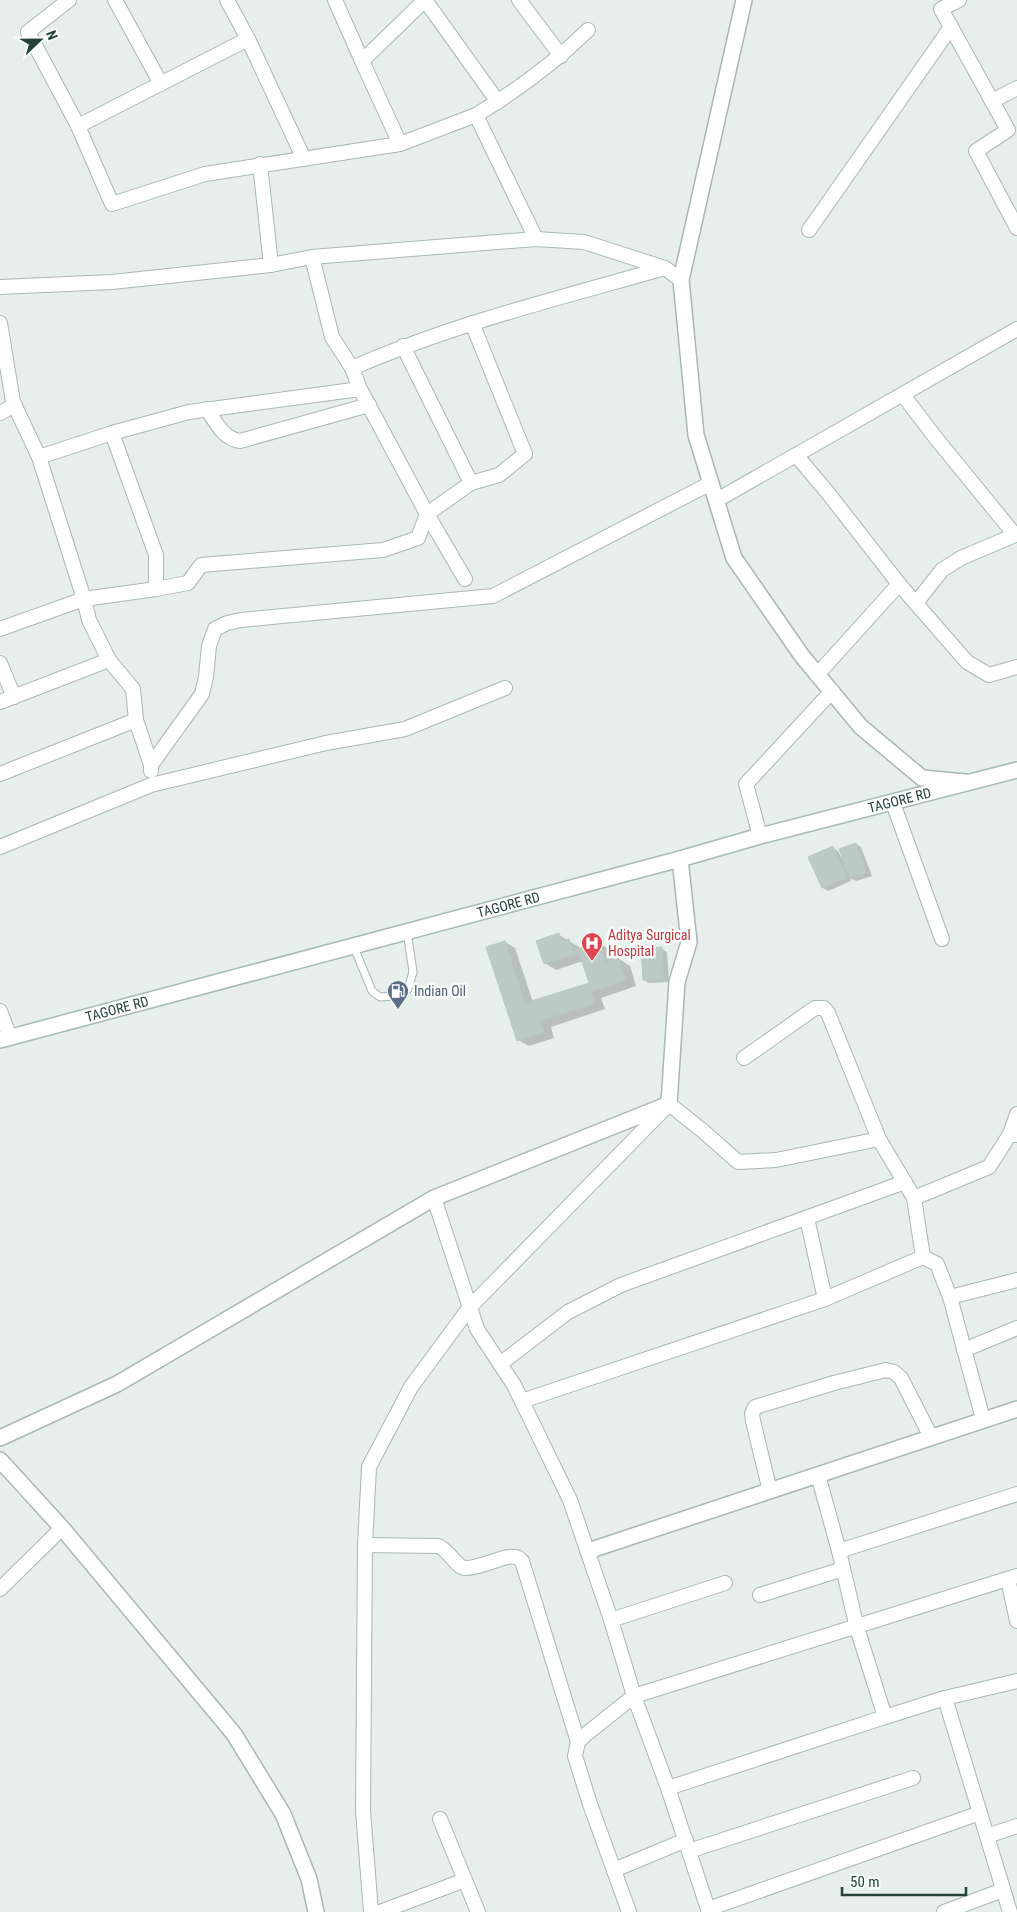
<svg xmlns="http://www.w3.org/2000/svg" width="1017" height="1912" font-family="'Roboto Condensed',sans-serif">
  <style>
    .shadow { fill: #0003 }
    .building { fill: #bbcac4; stroke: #b8c9c2 }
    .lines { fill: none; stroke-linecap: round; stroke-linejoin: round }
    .service-casing { stroke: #a8b8b2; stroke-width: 9 }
    .minor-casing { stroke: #a8b8b2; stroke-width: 16 }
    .tertiary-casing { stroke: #a8b8b2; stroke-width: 18 }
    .secondary-casing { stroke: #a4bbb3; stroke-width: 18 }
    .service { stroke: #fff; stroke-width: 7 }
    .minor { stroke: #fff; stroke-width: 14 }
    .tertiary { stroke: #fff; stroke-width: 15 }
    .secondary { stroke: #fff; stroke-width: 15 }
    .labels { text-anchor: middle; stroke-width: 5; stroke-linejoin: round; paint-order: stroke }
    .street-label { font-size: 14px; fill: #24423a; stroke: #f7fbf9 }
    .health-label { font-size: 14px; fill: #be3a42; stroke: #f7fbf9; text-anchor: start }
    .service-label { font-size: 14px; fill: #4e5e75; stroke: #f7fbf9; text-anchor: start }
  </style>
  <rect width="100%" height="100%" fill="#e6efeb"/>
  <g class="shadow">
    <path d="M856,844L861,847L872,876L856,881L850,878L851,881L828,891L823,888L833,848L838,851L841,857Z"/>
    <path d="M559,935L579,947L580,949L599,943L610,950L614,961L619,959L630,966L636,986L601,998L605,1009L551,1027L554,1038L529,1046L518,1040L505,942L515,948L533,1002L590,983L583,961L556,970L545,963Z"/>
    <path d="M662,949L667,952L669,982L649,983L644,980Z"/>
  </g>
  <g class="building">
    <path d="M856,843L867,873L850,879L839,849Z"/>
    <path d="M833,846L847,878L822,888L808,857Z"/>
    <path d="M559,933L562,941L569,939L572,951L600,942L606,962L619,958L626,980L591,992L595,1003L540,1021L544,1032L517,1041L486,947L505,941L525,1003L589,983L579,953L544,964L536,941Z"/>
    <path d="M662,947L664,980H643L641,948Z"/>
  </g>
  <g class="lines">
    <g class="service-casing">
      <path id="service" d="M353,945L372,991L380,997L394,996L408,989L413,972L407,931"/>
    </g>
    <g class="minor-casing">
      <g id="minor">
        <path d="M69,0L28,32L78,126L112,204L205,174L400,144L476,115"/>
        <path d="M115,0L161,84"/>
        <path d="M227,0L248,39L304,159"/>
        <path d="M335,0L362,61"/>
        <path d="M425,0L498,102"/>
        <path d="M519,0L561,56"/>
        <path d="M959,0L941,9L1008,130L976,151L1017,228"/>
        <path d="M992,101L1017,88"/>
        <path d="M78,126L248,39"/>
        <path d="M400,144L362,61L425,0"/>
        <path d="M260,164L271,265"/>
        <path d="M809,230L951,27"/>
        <path d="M536,239L476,115C516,91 554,63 588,30"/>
        <path d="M312,257L332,337L352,368L360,389L427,514L418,538L383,550L201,565L188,583L156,589V555L112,433L189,412L360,389"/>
        <path d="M0,287L112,282L271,265L312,257L536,239L584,242L665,268L681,280"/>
        <path d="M0,323L13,402L39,457L84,599L89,620L109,660L133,689L136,720L151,765V771"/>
        <path d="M403,346L471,483"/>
        <path d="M352,368C453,324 559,298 665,268"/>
        <path d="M903,395L935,437L1015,535H1017"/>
        <path d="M207,409C216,422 223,439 240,441L369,405"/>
        <path d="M0,413L15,405"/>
        <path d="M796,455L828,493L899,584L967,662L989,675L1017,667"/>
        <path d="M39,457L112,433"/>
        <path d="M717,500L1017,329"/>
        <path d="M465,579L427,514L471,483L499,475L525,454L472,323"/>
        <path d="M916,603L942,570L961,558L1015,535"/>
        <path d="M0,629L84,599L156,589"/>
        <path d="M0,663L14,697"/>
        <path d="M817,675L899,584"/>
        <path d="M0,702L109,660"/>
        <path d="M151,765L202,694L206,677L209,646L215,629L227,623L241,620L493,596L711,483"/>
        <path d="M0,774L136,720"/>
        <path d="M893,803L942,939"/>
        <path d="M760,836L746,784L832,691"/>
        <path d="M0,847L151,785L326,743L405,729L505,688"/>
        <path d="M0,1011L10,1037"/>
        <path d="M744,1058L815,1008H824L828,1013L879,1139"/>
        <path d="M1017,1114L1010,1134L1017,1135"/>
        <path d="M434,1198L477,1329L514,1385L570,1500L611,1620L634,1696L668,1788L709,1912"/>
        <path d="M807,1218L825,1299"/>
        <path d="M923,1257L914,1198L989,1167L1010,1134L1017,1133"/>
        <path d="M950,1297L983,1419"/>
        <path d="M964,1350L1017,1328"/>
        <path d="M500,1364L568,1312L621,1285L905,1182"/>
        <path d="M522,1401L825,1299L923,1257L937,1264L950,1297L1017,1280"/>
        <path d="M818,1475L839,1551L857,1628L885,1717L945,1698L1010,1912"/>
        <path d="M770,1491L753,1421L752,1414L755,1407L834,1383L886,1370L894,1372L901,1378L931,1437"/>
        <path d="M365,1545L438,1546C449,1550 456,1567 465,1568C479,1569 506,1554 515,1557C519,1557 519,1559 522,1561L578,1742"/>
        <path d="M839,1551L1017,1494"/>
        <path d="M1008,1579L1017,1621"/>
        <path d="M0,1589L62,1528"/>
        <path d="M760,1595L843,1569"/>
        <path d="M611,1620L725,1583"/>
        <path d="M945,1698L1017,1681"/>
        <path d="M668,1788L885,1717"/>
        <path d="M440,1819L478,1912"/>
        <path d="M987,1836L1017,1826"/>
        <path d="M689,1851L913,1778"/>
        <path d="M614,1870L686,1840"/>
        <path d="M708,1909L980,1813"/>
        <path d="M371,1912L363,1811L365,1545L369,1467L411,1387L470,1307L669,1104L703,1131L738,1162L776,1160L879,1139L914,1198"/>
        <path d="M380,1912L465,1880"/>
        <path d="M629,1912L590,1804L575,1756L578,1742L585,1735L634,1696L1017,1576"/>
        <path d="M944,1912L1003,1890"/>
      </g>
    </g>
    <g class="tertiary-casing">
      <g id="tertiary">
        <path d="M744,0L681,280L696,435L734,558L802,656L861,727L922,778L965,782"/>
        <path d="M0,1438L117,1384L434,1198L669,1104L677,982L689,942L680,859"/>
        <path d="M0,1460L62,1528L234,1734L283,1814L309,1879L316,1912"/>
        <path d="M588,1551L1017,1409"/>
      </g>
    </g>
    <g class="secondary-casing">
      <g id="secondary">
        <path id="s1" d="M0,1040L680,859L760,836L1017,770"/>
      </g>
    </g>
    <use href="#service" class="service"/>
    <use href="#minor" class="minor"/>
    <use href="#tertiary" class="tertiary"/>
    <use href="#secondary" class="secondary"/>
  </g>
  <defs>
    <g id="hospital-pin" transform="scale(1.125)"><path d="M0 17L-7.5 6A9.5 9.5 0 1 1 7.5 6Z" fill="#e0444e" stroke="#f7fbf9"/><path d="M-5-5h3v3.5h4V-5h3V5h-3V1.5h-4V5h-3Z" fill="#fff"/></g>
    <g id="fuel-pin" transform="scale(1.125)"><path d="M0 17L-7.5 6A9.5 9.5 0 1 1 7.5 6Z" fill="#5c6f8a" stroke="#f7fbf9"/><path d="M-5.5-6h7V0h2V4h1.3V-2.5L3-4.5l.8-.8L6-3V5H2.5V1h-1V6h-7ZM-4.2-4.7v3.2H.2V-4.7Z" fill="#fff"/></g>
  </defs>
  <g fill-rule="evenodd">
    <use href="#hospital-pin" x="592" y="943"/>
    <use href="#fuel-pin" x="398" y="991"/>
  </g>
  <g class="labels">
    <g class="street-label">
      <text dy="5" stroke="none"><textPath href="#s1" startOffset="931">TAGORE RD</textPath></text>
      <text dy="5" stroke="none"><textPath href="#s1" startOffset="526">TAGORE RD</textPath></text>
      <text dy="5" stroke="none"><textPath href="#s1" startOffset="121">TAGORE RD</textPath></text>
    </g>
    <g class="health-label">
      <text x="608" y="940">Aditya Surgical<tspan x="608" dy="16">Hospital</tspan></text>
    </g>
    <g class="service-label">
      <text x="414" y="996">Indian Oil</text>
    </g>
  </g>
  <g transform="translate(40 40) rotate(68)" stroke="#f7fbf9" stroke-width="4" paint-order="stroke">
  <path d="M0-4L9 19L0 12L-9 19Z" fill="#24423a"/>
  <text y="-8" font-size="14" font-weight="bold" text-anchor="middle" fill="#24423a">N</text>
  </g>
  <path d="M842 1887v8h124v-8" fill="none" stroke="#24423a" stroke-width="2.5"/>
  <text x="850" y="1887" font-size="15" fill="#24423a" stroke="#f7fbf9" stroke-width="4" paint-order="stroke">50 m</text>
</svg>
